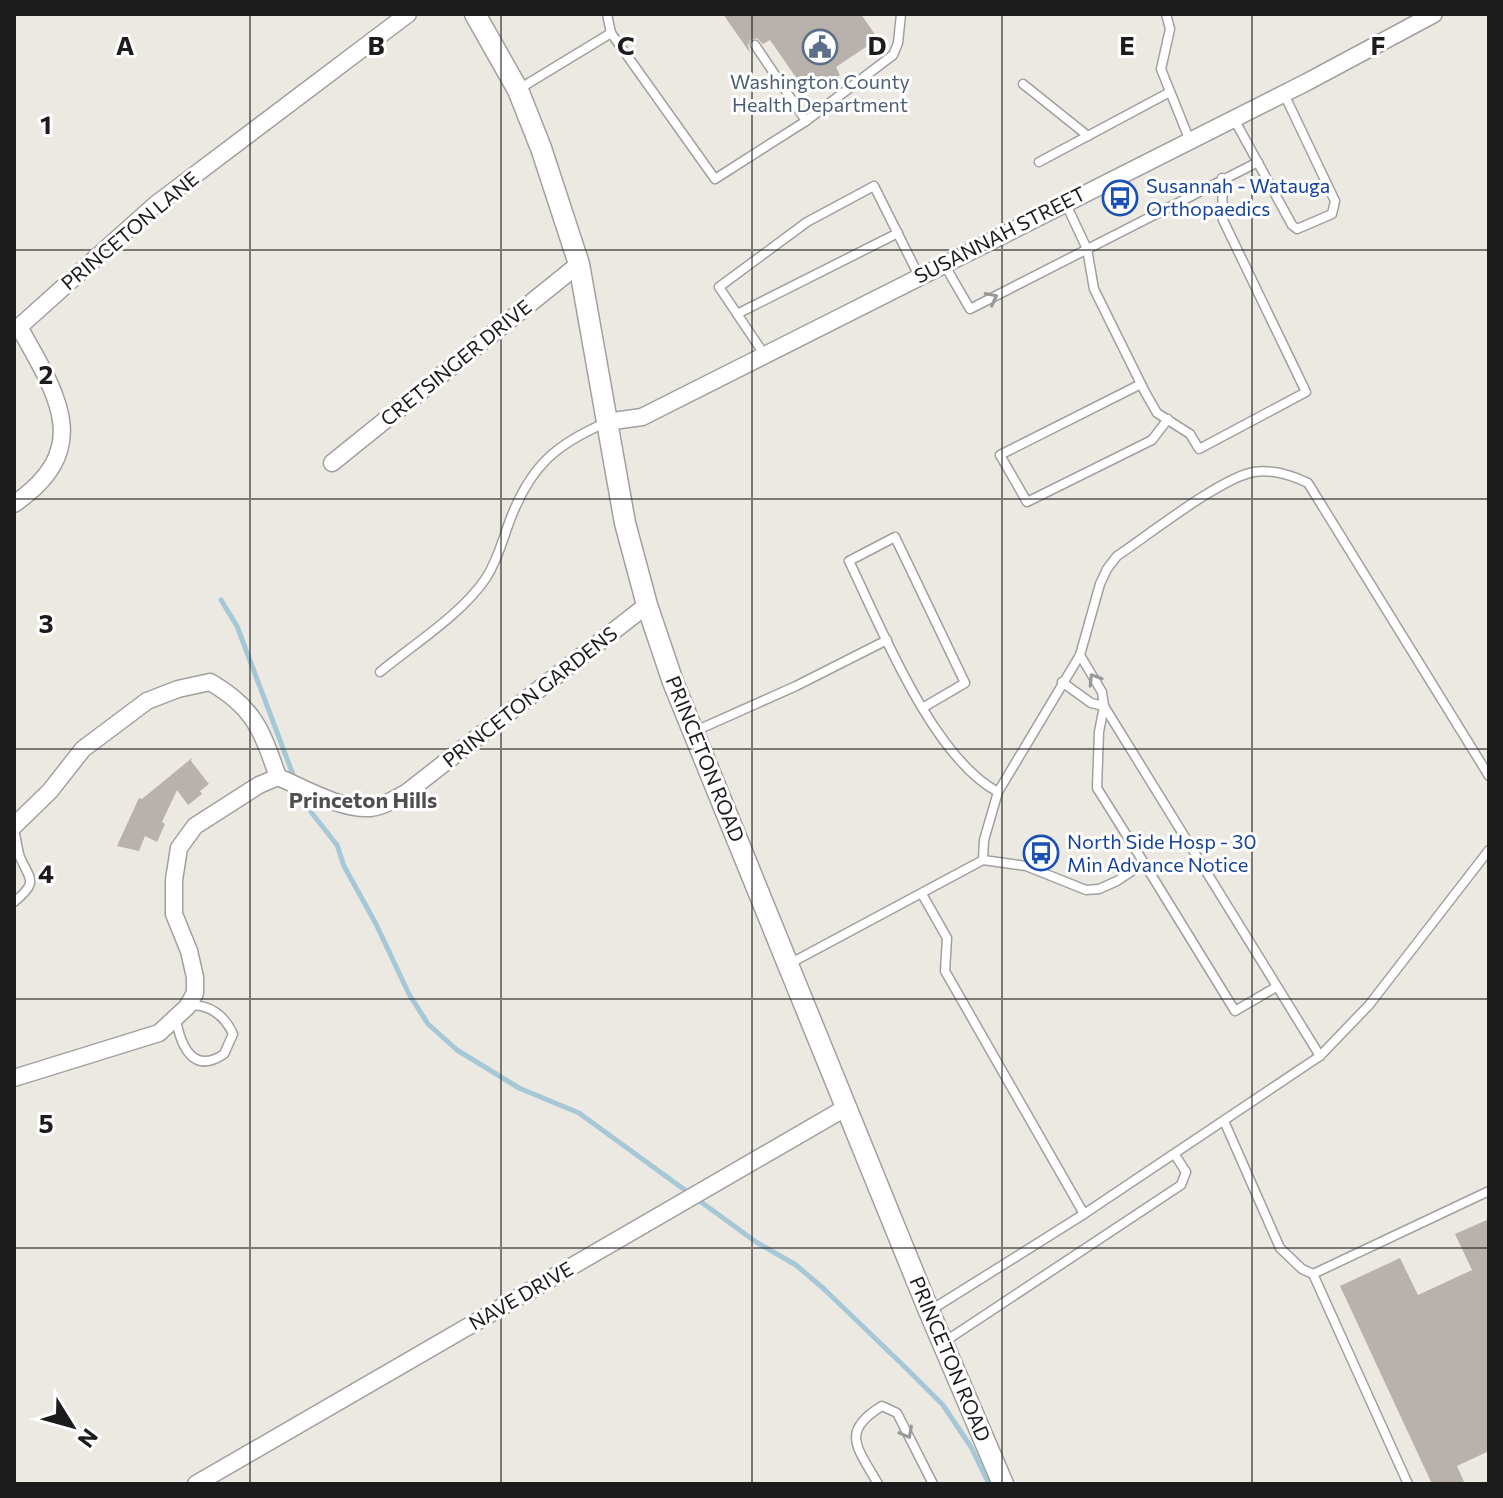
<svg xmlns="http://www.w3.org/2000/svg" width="1503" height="1498" font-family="Commissioner,sans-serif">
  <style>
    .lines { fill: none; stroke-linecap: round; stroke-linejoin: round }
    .stream { stroke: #a6c8d6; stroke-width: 5 }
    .building { fill: #b9b2ac }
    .service-casing { stroke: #a0a0a0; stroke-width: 11 }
    .minor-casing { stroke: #a0a0a0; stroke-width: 19 }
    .tertiary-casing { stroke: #a0a0a0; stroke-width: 23 }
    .service { stroke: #fff; stroke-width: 8 }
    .minor { stroke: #fff; stroke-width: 16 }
    .tertiary { stroke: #fff; stroke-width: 20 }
    .oneway { stroke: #999 }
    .grid { fill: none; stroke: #1c1c1c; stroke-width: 2; stroke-opacity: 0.55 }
    .labels { text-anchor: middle; stroke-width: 6; stroke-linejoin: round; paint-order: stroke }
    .service-label { font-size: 20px; fill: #4e5e75; stroke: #fff }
    .transit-label { font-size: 20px; fill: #164399; stroke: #fff; text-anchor: start }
    .street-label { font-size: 20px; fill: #1c1c1c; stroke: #fff }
    .neighbourhood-label { font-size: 22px; font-weight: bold; fill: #4f4f4f; stroke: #fff }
    .grid-label { font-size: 26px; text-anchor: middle; font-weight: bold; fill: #1c1c1c; stroke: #fff; stroke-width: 6; stroke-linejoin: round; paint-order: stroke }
  </style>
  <rect width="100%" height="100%" fill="#ece9e2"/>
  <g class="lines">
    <g class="stream">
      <path d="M221,600L237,626L295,780"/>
      <path d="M301,792L311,812L337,845L344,866L376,924L409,994L428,1024L457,1050L519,1088L579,1113L689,1193"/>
      <path d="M697,1199L756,1242L796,1265L824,1289L908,1370L943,1405L971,1447L989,1484"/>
    </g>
  </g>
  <g class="building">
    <path d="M723,14H861L878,39L836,67L840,75L824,86L819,79L804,89L770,40L763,44L757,38L751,40L748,45L750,53Z"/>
    <path d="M192,758L191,761L209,784L200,791L202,794L188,805L177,790L162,822L165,824L157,842L145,836L139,851L117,846L139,798L142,799Z"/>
    <path d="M1489,1219V1451L1457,1466L1465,1484H1432L1340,1286L1400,1258L1418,1295L1472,1270L1455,1234Z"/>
  </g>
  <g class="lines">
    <g class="service-casing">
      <g id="service">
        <path d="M607,14L611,33L715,179L806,121L755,45"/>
        <path d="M1166,14L1170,29L1161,69L1190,141"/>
        <path d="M1023,84L1088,136"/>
        <path d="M519,89L611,33"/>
        <path d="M1234,119L1292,225L1297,229L1332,214L1335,201L1284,94"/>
        <path d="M806,121L893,55L898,43L901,14"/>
        <path d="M1039,162L1170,92"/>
        <path d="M1065,202L1087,249L1094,289L1145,392L1157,413L1190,434L1199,449L1306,392L1223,220L1222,178"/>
        <path d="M944,264L970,309L1258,162"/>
        <path d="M737,314L898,233"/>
        <path d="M764,354L719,287L807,222L874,186L919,276"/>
        <path d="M1141,384L1000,455L1027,502L1152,440L1168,419"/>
        <path d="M1080,655L1102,692L1104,706L1099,732L1097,788L1144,863"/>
        <path d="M380,672C414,644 462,614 486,578C499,558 503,537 512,515C532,465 557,444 605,423"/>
        <path d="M1062,682L1091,703L1104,706L1320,1056"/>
        <path d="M924,707L965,683L895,537L849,561C881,627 932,757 998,792"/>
        <path d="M693,732L796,686L887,640"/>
        <path d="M14,831C17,840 17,849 20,857C29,879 40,881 14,902"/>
        <path d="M983,860L984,840L998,792L1080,655L1100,584L1107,569L1117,556C1147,536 1222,477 1254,472C1273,469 1291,475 1308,483L1489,776"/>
        <path d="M922,894L947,938L945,971L1084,1214"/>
        <path d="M789,964L983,860L1026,866L1086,890L1099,889L1117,881L1144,863L1235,1011L1276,987"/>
        <path d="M176,1020C181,1046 193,1075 224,1054L233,1034C225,1016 209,1003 188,1006"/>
        <path d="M1224,1121L1280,1248L1302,1269L1313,1274L1489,1191"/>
        <path d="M1313,1274L1408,1484"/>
        <path d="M931,1310L1084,1214L1320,1056L1369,1005L1489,850"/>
        <path d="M944,1342L1181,1185L1186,1172L1175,1155"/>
        <path d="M878,1484C858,1448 839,1432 882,1406L897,1413L933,1484"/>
      </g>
    </g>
    <g class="minor-casing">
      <g id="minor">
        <path d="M606,422L642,417L1307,82L1434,14"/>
        <path d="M332,463L579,264"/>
        <path d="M14,504C94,449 58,396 19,327L155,205L408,14"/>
        <path d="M14,826L50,791L83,749L147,701L178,689L210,682C254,707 262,731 278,777C304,788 342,810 370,808C383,807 394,799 406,793L647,605"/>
        <path d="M14,1078L159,1033L187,1007L195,993V977L189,951L174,914V880L179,848L195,826L259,785L278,777"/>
        <path d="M196,1484L847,1107"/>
      </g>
    </g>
    <g class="tertiary-casing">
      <path id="tertiary" d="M475,14L518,90L541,148L579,264L625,523L647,605L673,682L929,1311L1003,1484"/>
    </g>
    <use href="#service" class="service"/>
    <use href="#minor" class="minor"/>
    <use href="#tertiary" class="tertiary"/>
  </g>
  <defs><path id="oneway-chevron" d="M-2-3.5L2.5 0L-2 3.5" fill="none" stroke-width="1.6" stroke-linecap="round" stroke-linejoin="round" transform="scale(2)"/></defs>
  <g class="oneway">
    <use href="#oneway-chevron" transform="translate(992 298) rotate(-27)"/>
    <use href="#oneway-chevron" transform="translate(1094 679) rotate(-122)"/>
    <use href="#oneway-chevron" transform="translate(907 1433) rotate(62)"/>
  </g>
  <path class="grid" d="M250,14V1484M501,14V1484M752,14V1484M1002,14V1484M1252,14V1484M14,250H1489M14,499H1489M14,749H1489M14,999H1489M14,1248H1489"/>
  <defs>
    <g id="civic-ring" transform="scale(1.8)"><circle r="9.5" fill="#fff" stroke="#5c6f8a" stroke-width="1.5"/><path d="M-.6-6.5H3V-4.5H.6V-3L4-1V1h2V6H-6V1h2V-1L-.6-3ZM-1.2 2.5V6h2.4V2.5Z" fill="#5c6f8a"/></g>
    <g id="bus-ring" transform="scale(1.8)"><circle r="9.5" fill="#fff" stroke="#1a4fb4" stroke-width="1.5"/><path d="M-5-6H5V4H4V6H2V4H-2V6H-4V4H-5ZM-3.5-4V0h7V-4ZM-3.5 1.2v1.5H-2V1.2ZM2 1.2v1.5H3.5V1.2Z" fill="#1a4fb4"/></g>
  </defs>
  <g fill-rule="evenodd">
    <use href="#civic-ring" x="820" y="47"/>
    <use href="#bus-ring" x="1120" y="198"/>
    <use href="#bus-ring" x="1041" y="853"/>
  </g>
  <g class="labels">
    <g class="service-label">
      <text x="820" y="89">Washington County<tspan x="820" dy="23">Health Department</tspan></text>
    </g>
    <g class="transit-label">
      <text x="1146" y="193">Susannah - Watauga<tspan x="1146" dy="23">Orthopaedics</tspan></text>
      <text x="1067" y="849">North Side Hosp - 30<tspan x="1067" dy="23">Min Advance Notice</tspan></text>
    </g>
    <g class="street-label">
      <text transform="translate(130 231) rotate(-40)" y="7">PRINCETON LANE</text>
      <text transform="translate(1000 235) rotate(-27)" y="7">SUSANNAH STREET</text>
      <text transform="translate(456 363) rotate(-39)" y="7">CRETSINGER DRIVE</text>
      <text transform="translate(530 697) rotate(-38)" y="7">PRINCETON GARDENS</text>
      <text transform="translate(705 759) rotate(68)" y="7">PRINCETON ROAD</text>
      <text transform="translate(521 1296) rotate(-30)" y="7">NAVE DRIVE</text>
      <text transform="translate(950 1359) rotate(67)" y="7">PRINCETON ROAD</text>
    </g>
    <g class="neighbourhood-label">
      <text x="363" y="808">Princeton Hills</text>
    </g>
  </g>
  <g class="grid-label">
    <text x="125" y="55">A</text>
    <text x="376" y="55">B</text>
    <text x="626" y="55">C</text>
    <text x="877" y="55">D</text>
    <text x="1127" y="55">E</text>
    <text x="1378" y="55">F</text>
    <text x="46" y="134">1</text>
    <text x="46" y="384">2</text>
    <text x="46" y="633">3</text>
    <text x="46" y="883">4</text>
    <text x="46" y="1133">5</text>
  </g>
  <rect width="1503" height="1498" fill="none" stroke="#1c1c1c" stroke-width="32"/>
  <g transform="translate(72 1426) rotate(127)" stroke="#ffffff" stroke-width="6" paint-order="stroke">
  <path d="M0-6L14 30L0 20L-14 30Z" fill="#1c1c1c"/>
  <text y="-12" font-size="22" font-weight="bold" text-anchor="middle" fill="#1c1c1c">N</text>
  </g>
</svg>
